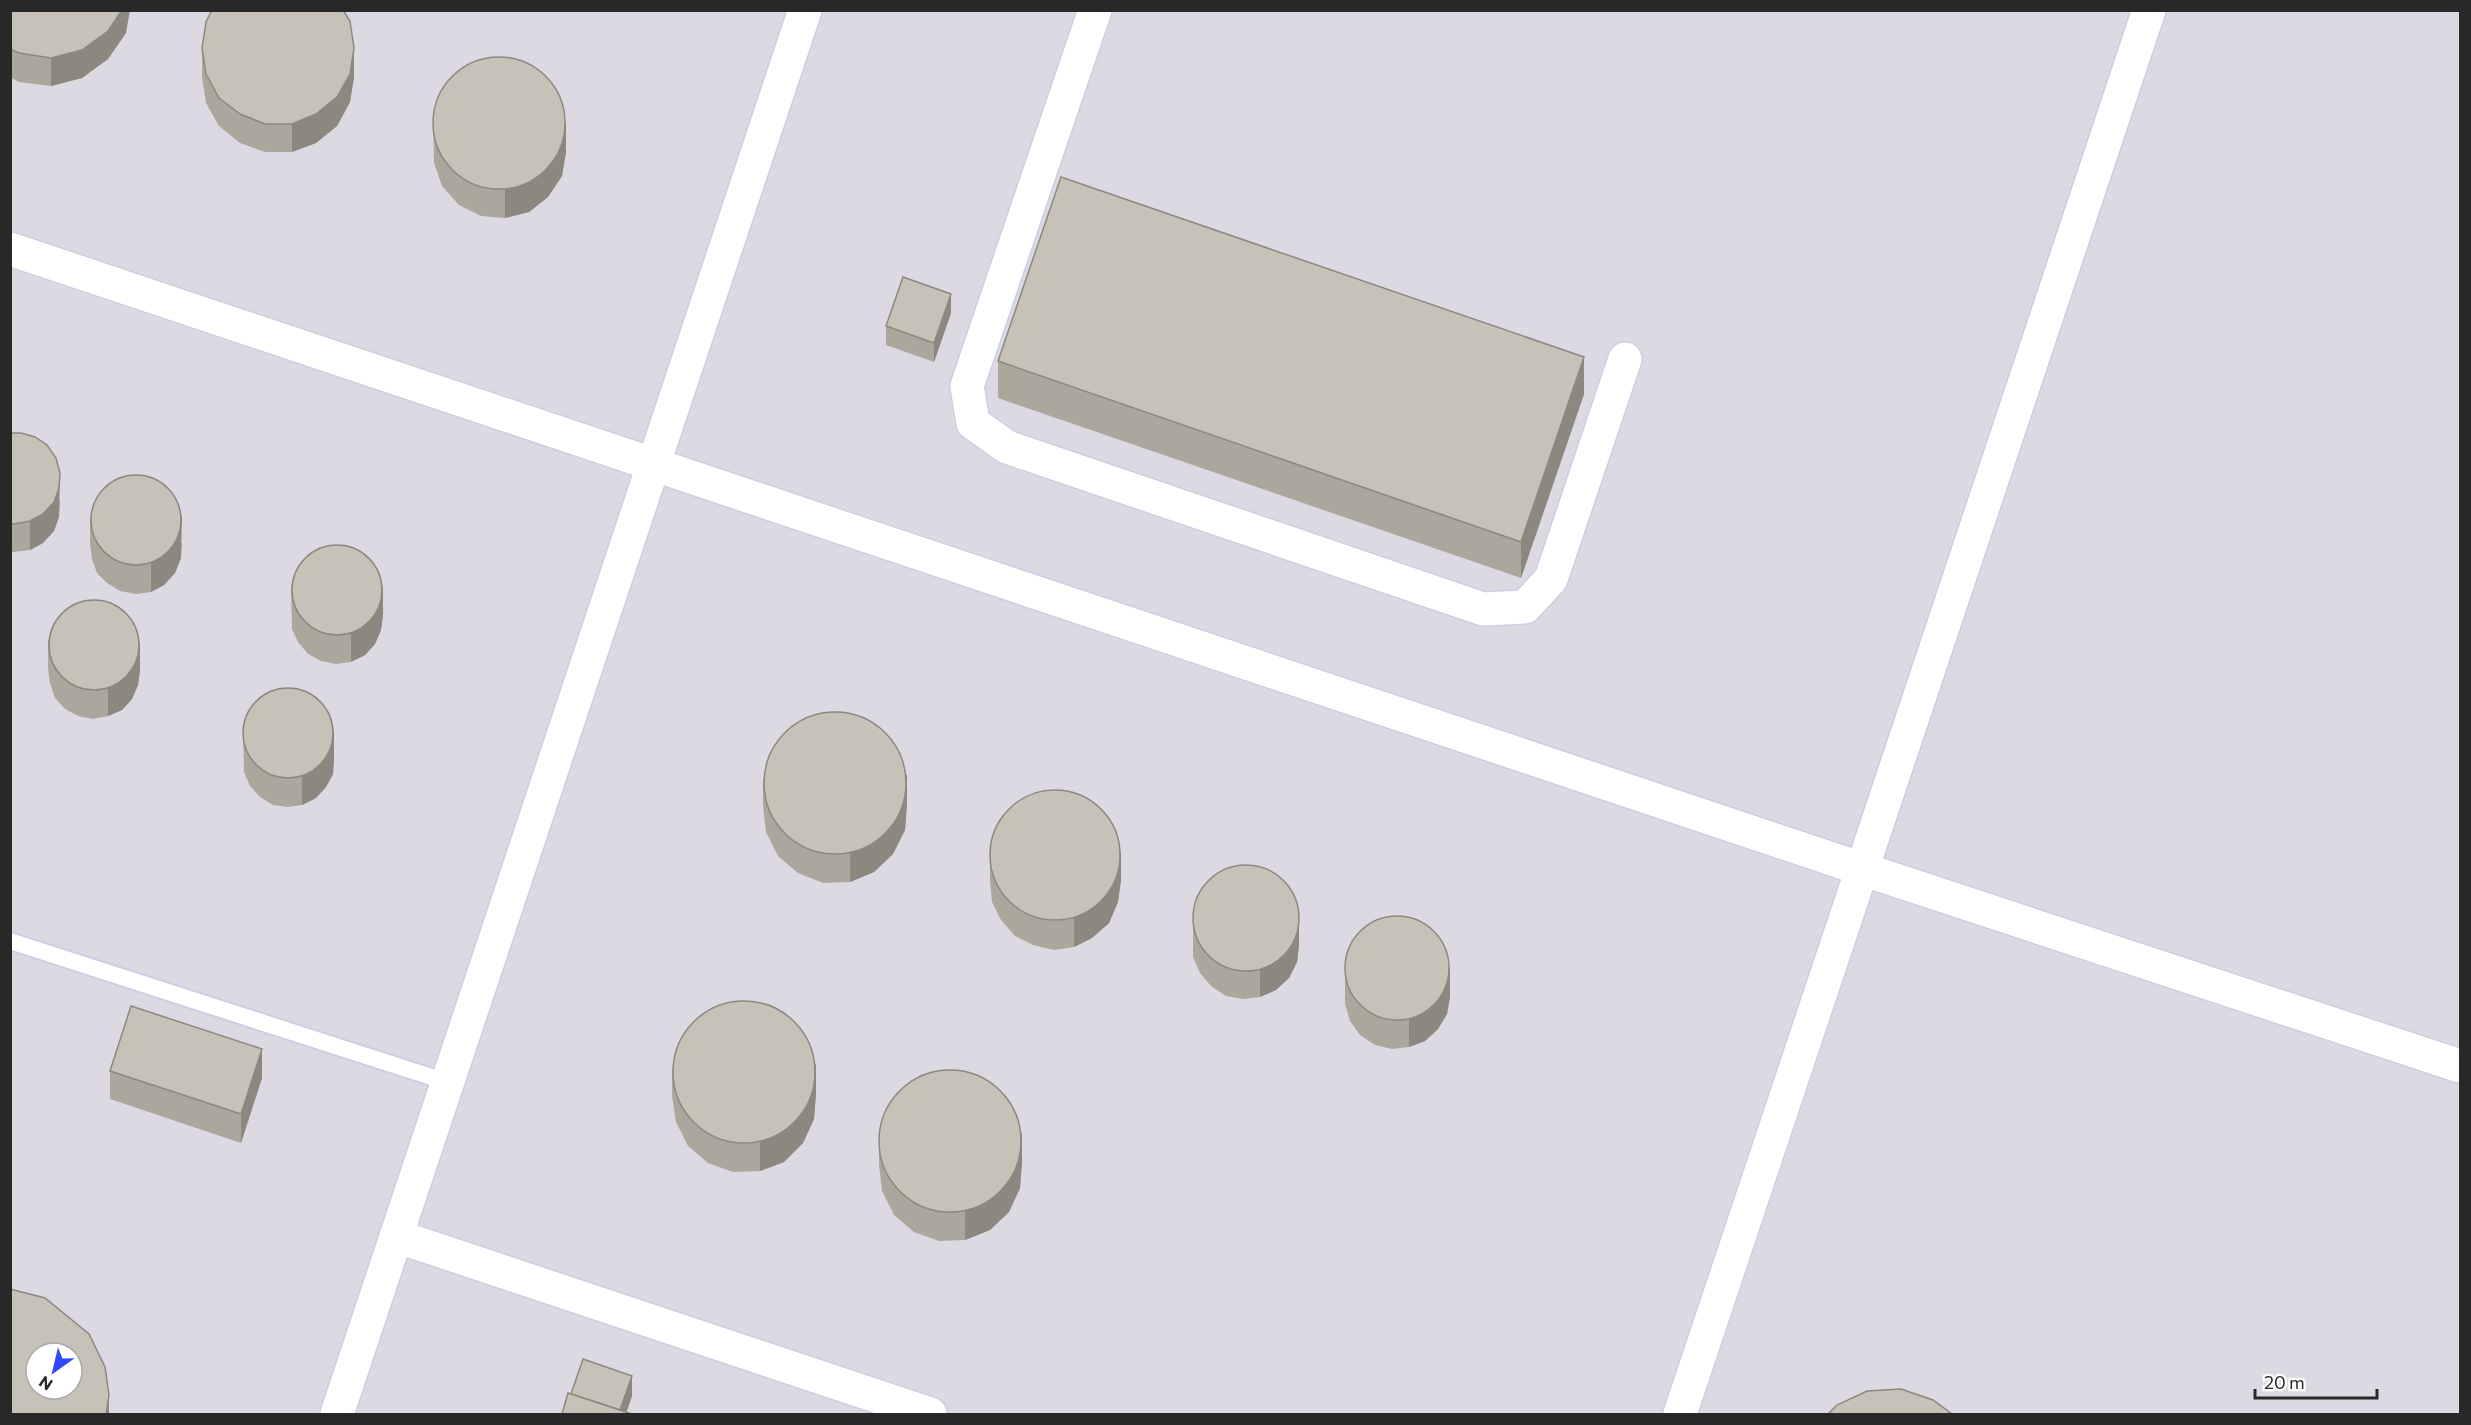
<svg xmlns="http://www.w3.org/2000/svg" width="2471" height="1425" font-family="Commissioner,sans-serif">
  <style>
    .industrial { fill: #ddd9e3; fill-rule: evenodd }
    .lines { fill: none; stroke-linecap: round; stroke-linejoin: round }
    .service-casing { stroke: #cccfe3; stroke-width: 20 }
    .minor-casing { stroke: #cccfe3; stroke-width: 36 }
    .service { stroke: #fff; stroke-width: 16 }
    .minor { stroke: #fff; stroke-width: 33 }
    .wall { fill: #aba79d }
    .shaded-wall { fill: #8b8880 }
    .building { fill: #c7c2b7; stroke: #8b8880; stroke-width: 1.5; fill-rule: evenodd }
  </style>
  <rect width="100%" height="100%" fill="#ece5d7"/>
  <path class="industrial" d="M10,11H2460V1414H11ZM36,1353H72V1389H36Z"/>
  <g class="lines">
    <g class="service-casing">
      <path id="service" d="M10,941L447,1082"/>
    </g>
    <g class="minor-casing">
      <g id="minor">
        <path d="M1095,10L967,386L973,423L1007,447L1483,609L1525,607L1551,579L1625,359"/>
        <path d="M10,249L1862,869L2460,1066"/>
        <path d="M396,1236L930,1414"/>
        <path d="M337,1414L805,10"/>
        <path d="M1680,1414L2149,10"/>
      </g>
    </g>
    <use href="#service" class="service"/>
    <use href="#minor" class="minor"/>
  </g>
  <g class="wall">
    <path d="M10,10L126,33L108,59L82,78L51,86L19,82L10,77Z"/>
    <path d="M202,48L354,77L350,102L337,126L316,143L292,152H265L240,143L219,126L206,103L202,77Z"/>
    <path d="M433,110L566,152L562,176L548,197L529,212L505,218L481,216L459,205L442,186L434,163Z"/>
    <path d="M951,313L934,362L886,345V326Z"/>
    <path d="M998,361L1584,394L1521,578L998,398Z"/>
    <path d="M10,433L60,501L59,517L54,531L43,543L30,550L14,552H10Z"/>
    <path d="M90,516L182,543L181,558L175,573L164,585L151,592L136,594L120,591L107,583L97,573L92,559L90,544Z"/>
    <path d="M291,585L383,615L381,630L375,644L365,655L351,662L336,664L321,661L308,654L298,642L292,629Z"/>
    <path d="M48,640L140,670L138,685L132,699L122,710L108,716L93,719L78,716L65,709L55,698L50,683L48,669Z"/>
    <path d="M243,728L334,758L333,774L326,787L316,798L302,805L288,807L273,805L260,797L250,786L244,772Z"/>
    <path d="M763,778L907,803L905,830L893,854L874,872L850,882L823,883L798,873L778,856L766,832L763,806Z"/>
    <path d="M990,853L1121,880L1118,902L1109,923L1092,938L1074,947L1054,950L1033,945L1015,936L1001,920L992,902L990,882Z"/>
    <path d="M1193,910L1299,945L1297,962L1289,978L1276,990L1260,997L1243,999L1226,996L1211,986L1200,973L1193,957Z"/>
    <path d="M1345,958L1450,997L1447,1014L1438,1029L1425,1041L1409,1047L1392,1049L1375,1045L1360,1035L1350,1021L1345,1004Z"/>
    <path d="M672,1068L816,1093L814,1119L803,1143L784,1162L760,1171L733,1172L708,1163L688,1146L676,1122L672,1096Z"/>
    <path d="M110,1071L262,1078L241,1143L110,1099Z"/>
    <path d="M879,1136L1022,1162L1020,1188L1009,1212L990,1230L965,1240L939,1241L914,1232L894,1215L882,1191L879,1165Z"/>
  </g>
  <g class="shaded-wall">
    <path d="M122,10H130L126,33L108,59L82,78L51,86V58Z"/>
    <path d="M354,48V77L350,102L337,126L316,143L292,152V124Z"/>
    <path d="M566,123V152L562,176L548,197L529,212L505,218V190Z"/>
    <path d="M951,294V313L934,362V343Z"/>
    <path d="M1584,357V394L1521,578V542Z"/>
    <path d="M60,473L59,517L54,531L43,543L30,550V521Z"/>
    <path d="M182,515L181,558L175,573L164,585L151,592V563Z"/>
    <path d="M383,586V615L381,630L375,644L365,655L351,662V633Z"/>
    <path d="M140,642V670L138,685L132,699L122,710L108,716V688Z"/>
    <path d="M334,730V758L333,774L326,787L316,798L302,805V777Z"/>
    <path d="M907,774V803L905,830L893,854L874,872L850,882V854Z"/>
    <path d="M1121,851V880L1118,902L1109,923L1092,938L1074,947V918Z"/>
    <path d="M1299,916V945L1297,962L1289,978L1276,990L1260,997V969Z"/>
    <path d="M1450,968V997L1447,1014L1438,1029L1425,1041L1409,1047V1019Z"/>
    <path d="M262,1049V1078L241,1143V1114Z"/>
    <path d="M816,1064V1093L814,1119L803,1143L784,1162L760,1171V1143Z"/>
    <path d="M1022,1133V1162L1020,1188L1009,1212L990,1230L965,1240V1212Z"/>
    <path d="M632,1376V1396L626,1414H619Z"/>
    <path d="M109,1395V1414H106Z"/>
  </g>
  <g class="building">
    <path d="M10,10H122L108,31L82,50L51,58L19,53L10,49Z"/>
    <path d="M212,10H343L350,21L354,48L350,74L337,97L316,114L292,124H265L240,114L219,98L206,74L202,48L206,22Z"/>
    <circle cx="499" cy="123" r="66"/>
    <path d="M1061,177L1584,357L1521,542L998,361Z"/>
    <path d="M903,277L951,294L934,343L886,326Z"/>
    <path d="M10,433H21L35,437L47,445L56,458L60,473L59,488L54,502L43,514L30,521L14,524L10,523Z"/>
    <circle cx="136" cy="520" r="45"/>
    <circle cx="337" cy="590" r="45"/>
    <circle cx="94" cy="645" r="45"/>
    <circle cx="288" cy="733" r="45"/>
    <circle cx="835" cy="783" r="71"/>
    <circle cx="1055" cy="855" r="65"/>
    <circle cx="1246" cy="918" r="53"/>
    <circle cx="1397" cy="968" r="52"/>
    <circle cx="744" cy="1072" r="71"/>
    <path d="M131,1006L262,1049L241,1114L110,1071Z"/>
    <circle cx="950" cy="1141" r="71"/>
    <path d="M10,1289L45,1298L89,1334L105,1367L109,1395L106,1414H10ZM36,1353H72V1389H36Z"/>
    <path d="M583,1359L632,1376L620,1410L571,1394Z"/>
    <path d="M1901,1389L1933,1400L1952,1414H1828L1837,1405L1867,1391Z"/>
    <path d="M568,1393L632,1414H562Z"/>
  </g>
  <rect width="2471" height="1425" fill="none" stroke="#282828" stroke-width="24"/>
  <g transform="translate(54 1371) rotate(214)"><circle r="28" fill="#ffffff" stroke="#a9a9a9" stroke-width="1.5"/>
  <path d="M0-4.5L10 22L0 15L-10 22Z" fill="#3147ff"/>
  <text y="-9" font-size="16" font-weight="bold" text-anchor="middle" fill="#282828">N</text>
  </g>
  <path d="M2255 1389v9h122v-9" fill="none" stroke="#282828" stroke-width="3"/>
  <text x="2264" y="1389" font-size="18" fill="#282828" stroke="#ffffff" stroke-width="4.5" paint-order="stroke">20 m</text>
</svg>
